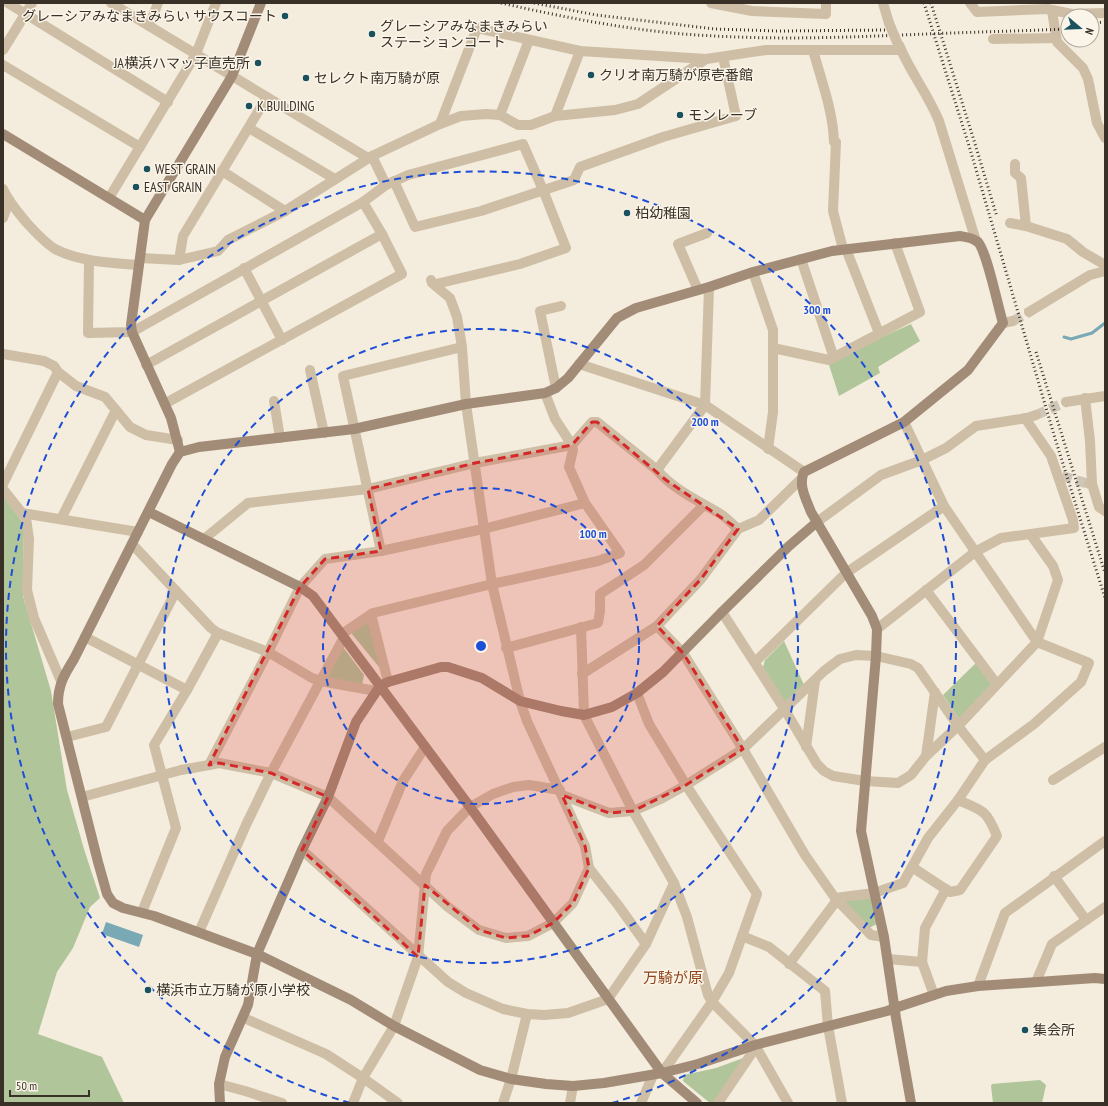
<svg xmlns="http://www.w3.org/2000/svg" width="1108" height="1106" font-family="'PT Sans Narrow','Noto Sans JP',sans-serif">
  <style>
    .green { fill: #b1c59a }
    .water { fill: #78a9b4 }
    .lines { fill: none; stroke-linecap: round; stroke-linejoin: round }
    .stream { stroke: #78a9b4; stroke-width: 3 }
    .street-tunnel { stroke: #cfc6b8; stroke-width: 10; stroke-dasharray: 10 5; stroke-linecap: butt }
    .street { stroke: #cebea6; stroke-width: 10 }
    .secondary { stroke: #a28c77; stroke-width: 10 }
    .rail { stroke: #393028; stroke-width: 3; stroke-dasharray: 1 3; stroke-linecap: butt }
    .street-bridge { stroke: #cebea6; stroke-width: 10 }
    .marked { fill: #d62828; fill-opacity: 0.2; stroke: #d62828; stroke-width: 3; stroke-dasharray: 8 5; stroke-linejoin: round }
    .ring { fill: none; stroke: #1d4ed8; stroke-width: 2; stroke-dasharray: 7 5 }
    .poi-dot { fill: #19515f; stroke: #fbf5e9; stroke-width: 1.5 }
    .labels { text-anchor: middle; stroke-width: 3; stroke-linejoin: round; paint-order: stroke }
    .poi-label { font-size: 14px; fill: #393028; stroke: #fbf5e9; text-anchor: start }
    .neighbourhood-label { font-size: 15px; fill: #8f4519; stroke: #fbf5e9 }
    .centre { fill: #1d4ed8; stroke: #fbf5e9; stroke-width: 2 }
    .ring-label { font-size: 12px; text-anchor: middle; font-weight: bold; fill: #1d4ed8; stroke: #fbf5e9; stroke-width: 3; stroke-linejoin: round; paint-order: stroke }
  </style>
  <rect width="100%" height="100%" fill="#f4ecdc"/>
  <g class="green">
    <path d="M911,324L920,341L878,367L880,373L839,396L829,365L880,338Z"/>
    <path d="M3,496L24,524L23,596L51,691L67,790L84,849L100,898L90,907L73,948L57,972L38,1034L102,1057L124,1103H3Z"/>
    <path d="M367,622L369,623L380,666L379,667L352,634L353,630Z"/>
    <path d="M784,641L804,685L785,702L763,667L765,660Z"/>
    <path d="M343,647L364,675L362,685L325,677Z"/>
    <path d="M977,662L993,682L959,719L943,695Z"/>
    <path d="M872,896L877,924L869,928L842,899Z"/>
    <path d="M746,1057L713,1103H710L683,1081L684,1075L716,1068Z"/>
    <path d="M1040,1080L1046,1085L1042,1103H993L991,1086L992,1084Z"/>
  </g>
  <path class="water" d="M106,922L143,935L139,947L102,934Z"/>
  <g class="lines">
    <path class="stream" d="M1064,337L1071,339L1092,333L1105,323"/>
    <g class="street-tunnel">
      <path d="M1013,321L1029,312"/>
      <path d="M1036,415L1066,402"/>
      <path d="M1062,476L1089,484"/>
    </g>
    <g class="street">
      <path d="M8,3L168,102"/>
      <path d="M111,3L368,158"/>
      <path d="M711,3L752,11L826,14V3"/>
      <path d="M883,3L889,23"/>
      <path d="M970,3L977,12L1047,9L1072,14L1105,13"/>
      <path d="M1052,11L1057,42L1083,68L1088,79L1097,123L1105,138"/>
      <path d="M149,26L158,3"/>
      <path d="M993,39L1056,38"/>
      <path d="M899,45C910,72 928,94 939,121L976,241"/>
      <path d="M3,50L32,3"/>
      <path d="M813,50C821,80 833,110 834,142H836L833,211L843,249"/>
      <path d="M3,65L140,147"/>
      <path d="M500,115L529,40"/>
      <path d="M555,116L580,51"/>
      <path d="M440,124L477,28L580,51L706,59"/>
      <path d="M249,128L335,179"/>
      <path d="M372,156L386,185"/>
      <path d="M1015,164V173L1021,178L1026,226"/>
      <path d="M222,171L285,211"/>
      <path d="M394,181L415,227L481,211L574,180L580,167L663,137L736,116L723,57"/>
      <path d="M3,189C9,202 17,211 26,222C35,232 44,242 55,249C80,262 112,263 139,265"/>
      <path d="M109,198L196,54L216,3"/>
      <path d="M3,218L9,201"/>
      <path d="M1010,223L1026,226L1067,239L1083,252L1105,265"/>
      <path d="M846,249L879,333"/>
      <path d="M140,258L179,260L218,251L228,240L285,211L372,156L440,124L461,116L486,114L500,115L518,125H531L555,116L615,110L638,104L706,59L766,50H901"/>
      <path d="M801,259L834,358"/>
      <path d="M89,260L88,333L132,332L363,202L386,185L408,175L523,144L543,190L566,248L520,264L436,284"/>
      <path d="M179,260L183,236L267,97"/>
      <path d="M244,268L282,340"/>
      <path d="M753,272L773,330V412L768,449"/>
      <path d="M709,287L705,405L657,470C673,489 697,500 719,513C726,517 732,524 738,529"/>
      <path d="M698,290L678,244L707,233"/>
      <path d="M1029,312L1090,275L1105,271"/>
      <path d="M1003,323L1013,321"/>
      <path d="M773,348L829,360L920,312L895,243"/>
      <path d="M3,354L44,361L54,366L58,372L76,386L105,397L130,427L146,435L178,440"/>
      <path d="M579,364L705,405L804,472"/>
      <path d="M146,365L382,234"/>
      <path d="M310,370L324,433"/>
      <path d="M556,388L540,311L561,306"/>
      <path d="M1085,398L1090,441L1092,484"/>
      <path d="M274,401L280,438"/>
      <path d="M1066,402L1105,396"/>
      <path d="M166,403L402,274L382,234L363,202"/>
      <path d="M3,484L58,372"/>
      <path d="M1089,484H1092L1099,507L1105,511"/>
      <path d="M3,489L26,518L29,539L27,590L34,618L61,681"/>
      <path d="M22,513L138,532"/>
      <path d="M61,519L116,410"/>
      <path d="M817,522L881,475L922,460L946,448L976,426L1027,418L1036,415"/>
      <path d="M204,539L248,503L368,489L475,463L572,445L592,422H597L657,470"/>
      <path d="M132,544L211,628L218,633L268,652L312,678L320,681L376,691"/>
      <path d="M381,551L343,376L462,347"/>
      <path d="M926,590L996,683"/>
      <path d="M722,612L785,710L817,764L824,771L833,776L865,781L898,783L911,775L926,756L958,726L1037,642L1058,580L1053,566L1031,535"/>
      <path d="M371,614L388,682"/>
      <path d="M657,626L683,653L743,749L805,855L835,898L871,935L884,937"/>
      <path d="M581,627L584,715L633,811L674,883L687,917L708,995L712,1002L755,1045L788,1103"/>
      <path d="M877,629L975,552L1001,538L1074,528L1073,520L1051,456L1025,418"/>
      <path d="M342,634L373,613L492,584L598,561L620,553L585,503L569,467L573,450L572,445L555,419L545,393"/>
      <path d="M85,637L187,690"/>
      <path d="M506,648L598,623L600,611V594L644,565L704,505"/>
      <path d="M755,662L846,573L944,506"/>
      <path d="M582,674L657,626L701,579L738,529L759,520L801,479"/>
      <path d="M637,693L649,724L686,785L757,894L729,973L712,1002L662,1073"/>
      <path d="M67,737L106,727L176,591"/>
      <path d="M806,747L815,681"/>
      <path d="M926,756L935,692"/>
      <path d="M209,765L268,652L300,587L325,559L381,551L483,529L585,503"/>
      <path d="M1053,780L1105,747"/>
      <path d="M562,795L609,813L633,811L661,799L686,785L743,749L824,671L840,659L856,655L876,656L911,664L918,668L958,726L985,760"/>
      <path d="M82,797L181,770L209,765L219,763L271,773L328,797L448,907L479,930L506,938L528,936L553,923L573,903L589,868L585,846L527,721L520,701L492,584L466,404L462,347L457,317L450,298L432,283L431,280"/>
      <path d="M378,841L403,781L425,747"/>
      <path d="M302,850L448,982L466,993L503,1009L527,1014L544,1015L568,1013L608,999L646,944L674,883"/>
      <path d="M912,867L950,892L960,890L997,836C986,809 983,811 958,800"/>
      <path d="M589,868L618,905L646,944"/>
      <path d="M1054,876L1086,920"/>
      <path d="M835,898L874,893L903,883L928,838L958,800L985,760L1034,724L1081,682L1089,663L1037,642L944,506L904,422"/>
      <path d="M142,912L176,828L154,745L187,690L218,633"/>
      <path d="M199,932L246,825L271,773L344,637"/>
      <path d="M742,936L769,947L825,991L828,1026L842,1103"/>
      <path d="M888,959L922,962L934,995"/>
      <path d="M922,962L925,928L946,889"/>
      <path d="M789,964L837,900"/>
      <path d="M1036,982L1052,944L1105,907"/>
      <path d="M978,986L1005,913L1105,841"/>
      <path d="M244,1018L326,1054L363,1078L398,1103"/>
      <path d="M219,1084L245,1091L282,1103"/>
      <path d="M353,1103L363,1078L394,1026L418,957L426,874L447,831L470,807L493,794L513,787L529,785L560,790"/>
      <path d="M503,1103L511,1079L527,1014"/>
      <path d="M570,1103L573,1086"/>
      <path d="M641,1103L653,1075"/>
      <path d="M718,1103L756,1047"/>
    </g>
    <g class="secondary">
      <path d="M3,134L145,220"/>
      <path d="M180,452L171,418L132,332L131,325L145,220L232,76L261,3"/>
      <path d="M149,512L300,587L313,596L470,807L662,1073L697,1103"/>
      <path d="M220,1103L219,1084L225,1057L248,1005L257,954L302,850L328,797L356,722L380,686L388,682L441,667H448L482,678L520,701L561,711L584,715L612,707L637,693L663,672L722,612L789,546L817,522"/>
      <path d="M911,1103L896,1018L884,937L861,831L876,656L877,629L872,616L811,512C806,499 798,485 804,472L904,422L968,370L1003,323C998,307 987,252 978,242C973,238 966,237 960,236L832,251L753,272L709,287L636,308L617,318L568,378L556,388L545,393L466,404L354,429L199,447L180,452L172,464L74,659C64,675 58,685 58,704L98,862L107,894L113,903L123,908L154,916L257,954L351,1000L394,1026L480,1070L511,1079L546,1084L573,1086L604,1083L662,1073L698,1064L755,1045L887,1011L901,1006L946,991L978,986L1095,978L1105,979"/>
    </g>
    <g class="rail">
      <path d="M501,3C572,19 643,33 715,36C786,40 856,37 926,34C974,32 1021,31 1068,29"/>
      <path d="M534,3L596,15L715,29L780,31L888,30"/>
      <path d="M924,3L970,149L1054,435L1105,598"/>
      <path d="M931,3L976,147L997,217"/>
      <path d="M1092,23L1105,22"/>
      <path d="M1036,352L1105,573"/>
    </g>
    <path class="street-bridge" d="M889,23L897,42"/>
  </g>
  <path class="marked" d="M592,422H597L666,480L738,529L701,579L657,626L683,653L743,749L686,785L633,811L609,813L562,795L585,846L589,868L573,903L553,923L528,936L506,938L479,930L425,885L418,957L302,850L328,797L271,773L219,763L209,765L300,587L325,559L381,551L368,489L475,463L572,445Z"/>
  <g class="ring">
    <circle cx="481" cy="646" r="158"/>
    <circle cx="481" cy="646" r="317"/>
    <path d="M350 1103A475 475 0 1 1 612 1103"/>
  </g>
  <g class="poi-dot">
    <circle cx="285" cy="16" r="4"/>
    <circle cx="372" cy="34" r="4"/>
    <circle cx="258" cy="63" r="4"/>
    <circle cx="591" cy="75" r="4"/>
    <circle cx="306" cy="78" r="4"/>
    <circle cx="249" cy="106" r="4"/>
    <circle cx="680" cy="115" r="4"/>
    <circle cx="147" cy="169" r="4"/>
    <circle cx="136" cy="187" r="4"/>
    <circle cx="627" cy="213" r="4"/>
    <circle cx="148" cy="990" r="4"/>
    <circle cx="1025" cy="1030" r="4"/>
  </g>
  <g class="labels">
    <g class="poi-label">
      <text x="277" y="21" text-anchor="end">グレーシアみなまきみらい サウスコート</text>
      <text x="380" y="31">グレーシアみなまきみらい<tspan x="380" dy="16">ステーションコート</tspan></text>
      <text x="250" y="68" text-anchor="end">JA横浜ハマッ子直売所</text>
      <text x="599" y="80">クリオ南万騎が原壱番館</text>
      <text x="314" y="83">セレクト南万騎が原</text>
      <text x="257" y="111">K.BUILDING</text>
      <text x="688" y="120">モンレーブ</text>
      <text x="155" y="174">WEST GRAIN</text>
      <text x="144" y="192">EAST GRAIN</text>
      <text x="635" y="218">柏幼稚園</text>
      <text x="156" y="995">横浜市立万騎が原小学校</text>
      <text x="1033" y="1035">集会所</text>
    </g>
    <g class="neighbourhood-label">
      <text x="673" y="983">万騎が原</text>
    </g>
  </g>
  <circle cx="481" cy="646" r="6" class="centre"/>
  <g class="ring-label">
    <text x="817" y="314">300 m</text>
    <text x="705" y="426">200 m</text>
    <text x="593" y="538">100 m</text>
  </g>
  <rect width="1108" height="1106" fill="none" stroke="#393028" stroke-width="8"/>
  <g transform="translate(1080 28) rotate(109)"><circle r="19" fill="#fbf5e9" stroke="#ada69c"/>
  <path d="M0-3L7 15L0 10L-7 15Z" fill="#19515f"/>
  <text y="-6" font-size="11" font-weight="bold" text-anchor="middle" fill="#393028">N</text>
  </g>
  <path d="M10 1090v6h79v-6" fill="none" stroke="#393028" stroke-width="2"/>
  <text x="16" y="1090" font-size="12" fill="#393028" stroke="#fbf5e9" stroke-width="3" paint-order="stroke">50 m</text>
</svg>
